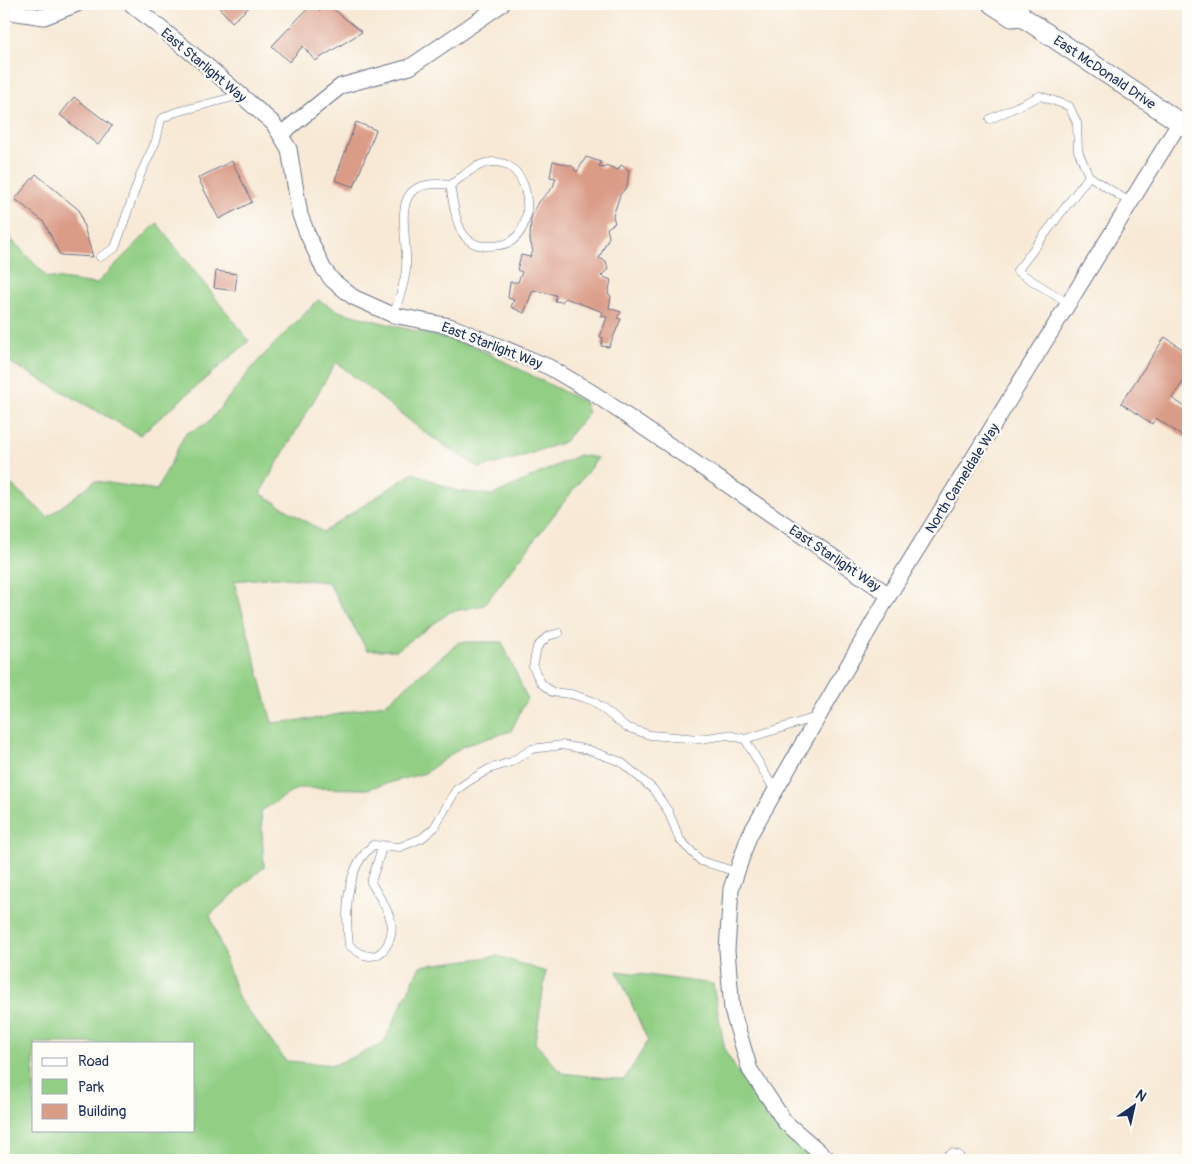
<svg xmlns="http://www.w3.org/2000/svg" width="1192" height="1164" font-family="Pangolin,sans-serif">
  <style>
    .green { fill: #92cf85; stroke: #567f72; fill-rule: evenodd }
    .building { fill: #da9b87 }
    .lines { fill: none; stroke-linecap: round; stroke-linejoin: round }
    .service-casing { stroke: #687088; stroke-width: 9 }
    .minor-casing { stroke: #687088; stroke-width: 17 }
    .tertiary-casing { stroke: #687088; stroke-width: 21 }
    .service { stroke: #fff; stroke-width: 8 }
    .minor { stroke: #fff; stroke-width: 15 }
    .tertiary { stroke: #fff; stroke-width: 19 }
    .labels { text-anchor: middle; stroke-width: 4.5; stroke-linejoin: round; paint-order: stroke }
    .street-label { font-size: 14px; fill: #1b2f5e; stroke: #fdfcf7 }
  </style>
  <rect width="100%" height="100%" fill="#fdfcf7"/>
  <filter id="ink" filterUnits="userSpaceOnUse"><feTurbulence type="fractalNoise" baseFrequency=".02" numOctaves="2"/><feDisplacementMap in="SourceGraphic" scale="10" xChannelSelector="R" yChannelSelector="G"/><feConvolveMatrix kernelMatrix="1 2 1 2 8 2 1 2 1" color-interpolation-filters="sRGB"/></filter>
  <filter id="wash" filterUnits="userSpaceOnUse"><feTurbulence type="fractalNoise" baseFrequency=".0096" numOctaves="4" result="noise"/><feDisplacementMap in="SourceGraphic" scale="20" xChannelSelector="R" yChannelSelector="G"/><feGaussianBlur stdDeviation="1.12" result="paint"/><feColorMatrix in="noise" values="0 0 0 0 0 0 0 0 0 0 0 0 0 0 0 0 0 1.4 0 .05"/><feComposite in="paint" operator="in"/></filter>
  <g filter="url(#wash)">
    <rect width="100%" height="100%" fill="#f7e9d5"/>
    <g class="green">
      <path d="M157,223L249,341L140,435L4,359V225L11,239L47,277L96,284Z"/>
      <path d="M318,300L341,312L474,346L584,402L588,413L564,442L518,458L479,468L424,432L336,362L260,493L323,532L413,473L457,491L493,495L579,455L598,458L484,605L450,612L397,650H367L328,582L275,577L234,581L272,723L321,718L387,703L459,642H502L527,698L511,731L463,746L425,773L367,789L298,788L261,811L264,867L210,915L239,999L286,1061L334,1065L383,1044L420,966L498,956L546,972L535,1043L562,1073L624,1080L648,1041L617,971L713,984L725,1051L767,1119L822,1160H4V478L48,517L95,481L157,490L185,434L208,423L256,363ZM34,1043H194V1130H34Z"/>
    </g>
    <g id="blocks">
      <g class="building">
        <path d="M216,4H253L232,22Z"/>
        <path d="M312,4L320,11L325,4H327L362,32L315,61L303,46L289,62L272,46Z"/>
        <path d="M74,97L112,126L98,145L60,115Z"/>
        <path d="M356,122L376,130L354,187L335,180Z"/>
        <path d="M586,157L601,162L599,167L605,168L606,165L618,170L621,165L629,170L627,186L620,195L613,216L615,223L607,228L609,237L599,258L606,261L608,269L601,276L611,280L608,294L611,296L609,308L621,312L617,318L621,319L609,347L601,346L603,338L600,337L607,317L601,316L603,312L565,298L562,302L555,301L556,295L533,290L524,313L511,307L514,300L508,298L510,282H518L522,272L517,270L521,255L530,257L533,251L530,240L531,218L537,204L553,187L556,178L550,177L553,161L572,166L577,172Z"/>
        <path d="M232,161L252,202L219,219L198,178Z"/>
        <path d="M36,174L79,210L93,257L60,255L44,222L15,199Z"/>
        <path d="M216,271L237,274L235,291L214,288Z"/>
        <path d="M1165,337L1188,353V385L1183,382L1172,398L1188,409V440L1156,418L1152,424L1121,403Z"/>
      </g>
    </g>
  </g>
  <g filter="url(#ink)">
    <use href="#blocks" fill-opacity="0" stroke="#687088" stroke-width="1"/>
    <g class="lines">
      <g class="service-casing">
        <g id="service">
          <path d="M990,119L1040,96L1069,106L1077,123L1078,151L1089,176"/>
          <path d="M100,257L115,248L141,173L156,141L161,119L173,113L241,95"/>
          <path d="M1069,304L1017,271L1089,176L1131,203"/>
          <path d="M393,315C399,300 404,285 406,270C409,230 384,176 450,185C462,178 472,166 486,163C527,153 540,218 513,240C507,245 496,246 488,246C455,247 455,209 450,185"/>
          <path d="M559,633L548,636L537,647L533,667L541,683L552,692L571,694L593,701L626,727L650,735L699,739L728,735L745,739L817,717"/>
          <path d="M745,739L775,791"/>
          <path d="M383,845L371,882C377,894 388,908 391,921C394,935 386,956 370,956C362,956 355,950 349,945C345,913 345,868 373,845L400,847L422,838L434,828L456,790L472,779L489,769L511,762L532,749L562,745L589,750L621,762L653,789L668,811L680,840L701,861L737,872"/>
          <path d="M946,1160L948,1155L952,1153L959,1155L960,1160"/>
        </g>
      </g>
      <g class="minor-casing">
        <g id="minor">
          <path d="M131,4L206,65L273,123L289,149L300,215L307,233L323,268L332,280L353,297L393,315L450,326L549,367L593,393L889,595"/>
          <path d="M4,11L44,17L77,4"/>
          <path d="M281,134L341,86L410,67L502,4"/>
          <path d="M829,1160L785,1122L750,1070L732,1010L727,950L731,889L749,836L889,595L1180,122"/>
        </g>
      </g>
      <g class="tertiary-casing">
        <g id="tertiary">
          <path d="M992,4L1012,17L1021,16"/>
          <path d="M1015,4L1018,6L1021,16L1188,128"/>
        </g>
      </g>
      <use href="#service" class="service"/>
      <use href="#minor" class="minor"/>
      <use href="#tertiary" class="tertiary"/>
    </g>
  </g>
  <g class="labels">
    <g class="street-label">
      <text transform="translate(204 65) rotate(40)" y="5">East Starlight Way</text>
      <text transform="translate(1105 72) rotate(34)" y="5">East McDonald Drive</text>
      <text transform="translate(492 345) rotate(21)" y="5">East Starlight Way</text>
      <text transform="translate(962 478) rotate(-58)" y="5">North Cameldale Way</text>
      <text transform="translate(835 558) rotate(34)" y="5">East Starlight Way</text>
    </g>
  </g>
  <rect width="1192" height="1164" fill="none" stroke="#fdfcf7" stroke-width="20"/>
  <rect x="32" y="1042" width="162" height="90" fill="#fdfcf7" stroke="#a3aaba"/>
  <rect x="42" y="1058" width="25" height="8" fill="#ffffff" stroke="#a3aaba"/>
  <text x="78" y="1066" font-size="15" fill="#1b2f5e">Road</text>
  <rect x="42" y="1079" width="25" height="15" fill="#92cf85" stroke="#a3aaba"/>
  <text x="78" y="1092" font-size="15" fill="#1b2f5e">Park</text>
  <rect x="42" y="1104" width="25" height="15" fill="#da9b87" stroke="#a3aaba"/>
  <text x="78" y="1116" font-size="15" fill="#1b2f5e">Building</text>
  <g transform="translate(1134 1106) rotate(34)" stroke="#fdfcf7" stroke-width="4" paint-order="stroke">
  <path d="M0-4L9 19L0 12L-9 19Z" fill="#1b2f5e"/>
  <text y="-8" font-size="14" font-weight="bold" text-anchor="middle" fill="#1b2f5e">N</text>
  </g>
</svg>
